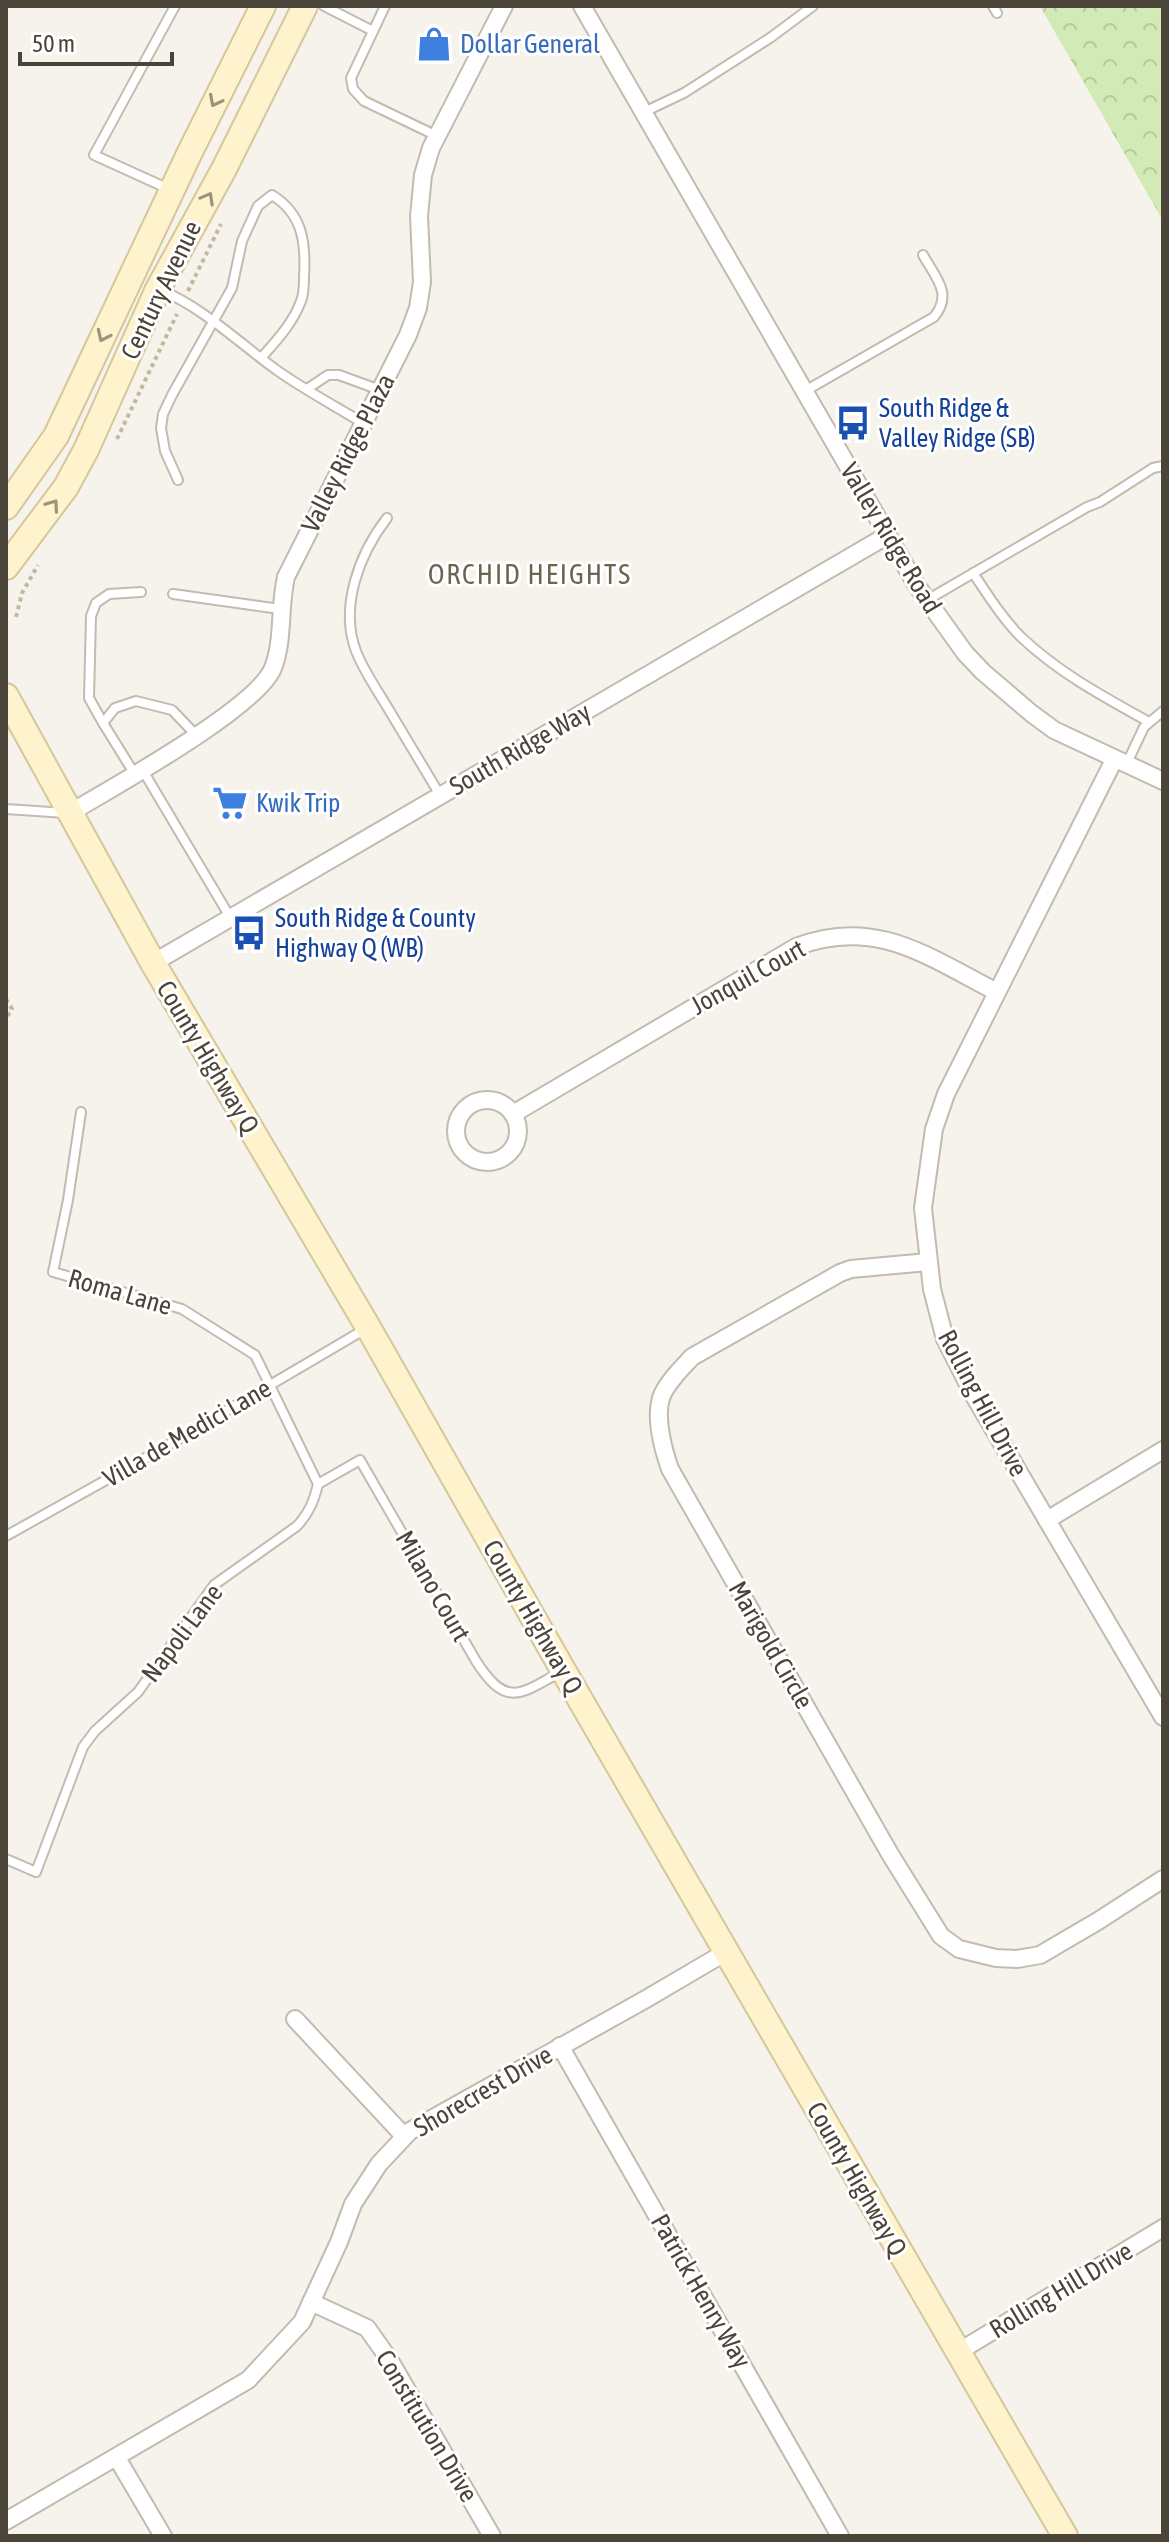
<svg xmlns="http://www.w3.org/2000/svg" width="1169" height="2542" font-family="'Asap Condensed',sans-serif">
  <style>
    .park { fill: url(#park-crowns) }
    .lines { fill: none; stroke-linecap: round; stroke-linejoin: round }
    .service-casing { stroke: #c2bbae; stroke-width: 12 }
    .minor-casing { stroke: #c2bbae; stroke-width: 20 }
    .secondary-casing { stroke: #d6c79b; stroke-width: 28 }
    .path { stroke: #c4b79f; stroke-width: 4; stroke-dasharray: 4 4; stroke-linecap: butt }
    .service { stroke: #fff; stroke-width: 8 }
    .minor { stroke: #fff; stroke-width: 16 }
    .secondary { stroke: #fff3cd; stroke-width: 24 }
    .oneway { stroke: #9c937c }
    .labels { text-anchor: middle; stroke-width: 6; stroke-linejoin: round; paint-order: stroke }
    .shop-label { font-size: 26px; fill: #366cbe; stroke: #fff; text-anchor: start }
    .street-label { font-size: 26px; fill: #4b4439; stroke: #fff }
    .transit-label { font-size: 26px; fill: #164399; stroke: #fff; text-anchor: start }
    .neighbourhood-label { font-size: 28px; letter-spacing: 2px; fill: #6e6250; stroke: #fff }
  </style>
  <defs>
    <pattern id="park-crowns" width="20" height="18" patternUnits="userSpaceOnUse" patternTransform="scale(2)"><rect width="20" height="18" fill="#d2eab5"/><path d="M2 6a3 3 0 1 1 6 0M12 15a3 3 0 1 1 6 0" fill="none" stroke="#b6ca9c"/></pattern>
  </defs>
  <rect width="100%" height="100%" fill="#f6f3ec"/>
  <path class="park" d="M1040,6H1163V221Z"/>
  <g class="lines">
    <g class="service-casing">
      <g id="service">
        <path d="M324,6L373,31"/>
        <path d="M385,6L351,78L353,89L364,101L437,136"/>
        <path d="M993,6L997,13"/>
        <path d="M644,112L684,93L770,38L813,6"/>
        <path d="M171,190L94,155L175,6"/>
        <path d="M161,290C205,309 239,343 278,371C305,390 335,406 363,423"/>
        <path d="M307,389L328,375H339L380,390"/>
        <path d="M805,391L934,317C953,294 936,278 923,255"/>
        <path d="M178,480L165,451L161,428L163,414L172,395L232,288L242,241L258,206L272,195C303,214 306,243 304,277C304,285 304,294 301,301C293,323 277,340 262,357"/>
        <path d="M387,518C360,553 339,606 356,651C364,672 378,691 389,710C406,738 423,767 440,795"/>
        <path d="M973,573C988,595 1002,618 1021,637C1059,673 1104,697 1149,722"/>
        <path d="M173,594L280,609"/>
        <path d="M927,600L1087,507L1100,502L1153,468L1163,466"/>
        <path d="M103,723L89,698L91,616L96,603L109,594L141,592"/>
        <path d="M1126,765L1144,727L1163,711"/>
        <path d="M142,769L230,917"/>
        <path d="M134,773L103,723L115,708L136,701L172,710L196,735"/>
        <path d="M6,809L66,813"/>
        <path d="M318,1484L360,1460L476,1661C506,1708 520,1695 562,1671"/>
        <path d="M6,1536L165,1447L367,1328"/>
        <path d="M6,1859L36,1872L83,1747L95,1731L138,1692L214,1585L297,1526C309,1513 314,1501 318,1484L255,1355L182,1309L53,1272L68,1200L81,1112"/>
      </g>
    </g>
    <g class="minor-casing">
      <g id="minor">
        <path d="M582,6L917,586L965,653L983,672L1031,713L1054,730L1163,781"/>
        <path d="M1114,760L946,1094L934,1129L923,1208L932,1289L945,1339L974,1396L1163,1717"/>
        <path d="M70,813C113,787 257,708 273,668C284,640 279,606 286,577L408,335L418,308L422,282L419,216L423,175L431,148L504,6"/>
        <path d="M153,963L888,535"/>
        <circle cx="487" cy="1131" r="31"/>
        <path d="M513,1114L796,947C875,916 928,957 997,992"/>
        <path d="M928,1262L851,1269L840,1273L692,1357C682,1368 666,1383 661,1398C655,1418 663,1449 670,1469L890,1854L941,1936L959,1949L996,1958L1017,1959L1040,1955L1098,1921L1163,1879"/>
        <path d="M1047,1520L1163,1450"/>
        <path d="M295,2019L404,2136"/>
        <path d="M560,2046L840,2536"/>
        <path d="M311,2302L367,2328L389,2359L492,2536"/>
        <path d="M958,2352L1163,2228"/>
        <path d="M117,2458L163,2536"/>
        <path d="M6,2521L248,2380L302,2322L339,2242L353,2204L379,2164L410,2131L646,1999L726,1952"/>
      </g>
    </g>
    <g class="secondary-casing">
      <g id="secondary">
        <path d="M6,507L56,436L190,152L263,6"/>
        <path d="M6,567L66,487L86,450L158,289L224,169L305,6"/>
        <path d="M6,696L153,963L368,1327L563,1670L1065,2536"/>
      </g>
    </g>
    <g class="path">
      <path d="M188,291L221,224"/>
      <path d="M117,439L177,314"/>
      <path d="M16,617L22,593L38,565"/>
      <path d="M6,999L12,1009L6,1018"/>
    </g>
    <use href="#service" class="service"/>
    <use href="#minor" class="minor"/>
    <use href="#secondary" class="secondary"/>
  </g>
  <defs><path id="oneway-chevron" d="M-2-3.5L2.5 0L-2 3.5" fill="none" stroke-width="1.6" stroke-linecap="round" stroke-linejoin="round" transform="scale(2)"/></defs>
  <g class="oneway">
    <use href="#oneway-chevron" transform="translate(215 101) rotate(117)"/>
    <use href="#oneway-chevron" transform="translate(208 198) rotate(-61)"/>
    <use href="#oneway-chevron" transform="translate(103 336) rotate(115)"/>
    <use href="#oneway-chevron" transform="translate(53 505) rotate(-55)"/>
  </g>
  <defs>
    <g id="shop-bare" transform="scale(2.76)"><path d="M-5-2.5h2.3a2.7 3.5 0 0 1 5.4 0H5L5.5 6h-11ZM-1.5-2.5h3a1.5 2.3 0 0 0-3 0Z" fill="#3f7fe0" stroke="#fff" stroke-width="2.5" paint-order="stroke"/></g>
    <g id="bus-bare" transform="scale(2.76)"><path d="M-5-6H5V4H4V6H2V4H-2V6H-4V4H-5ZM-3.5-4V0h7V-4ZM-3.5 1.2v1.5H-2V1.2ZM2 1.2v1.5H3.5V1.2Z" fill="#1a4fb4" stroke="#fff" stroke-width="2.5" paint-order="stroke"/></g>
    <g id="supermarket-bare" transform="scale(2.76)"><path d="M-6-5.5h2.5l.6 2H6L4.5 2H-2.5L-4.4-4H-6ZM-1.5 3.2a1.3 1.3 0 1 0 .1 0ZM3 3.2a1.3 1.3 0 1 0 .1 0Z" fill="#3f7fe0" stroke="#fff" stroke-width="2.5" paint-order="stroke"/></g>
  </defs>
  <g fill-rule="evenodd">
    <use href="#shop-bare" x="434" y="44"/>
    <use href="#bus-bare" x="853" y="423"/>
    <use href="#supermarket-bare" x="230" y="803"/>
    <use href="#bus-bare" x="249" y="933"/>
  </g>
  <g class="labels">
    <g class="shop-label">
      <text x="460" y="53">Dollar General</text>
      <text x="256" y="812">Kwik Trip</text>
    </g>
    <g class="street-label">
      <text transform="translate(161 290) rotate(-64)" y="9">Century Avenue</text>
      <text transform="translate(348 453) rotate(-63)" y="9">Valley Ridge Plaza</text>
      <text transform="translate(891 538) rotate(59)" y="9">Valley Ridge Road</text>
      <text transform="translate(520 749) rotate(-30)" y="9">South Ridge Way</text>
      <text transform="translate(748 977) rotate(-29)" y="9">Jonquil Court</text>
      <text transform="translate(208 1057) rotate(59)" y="9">County Highway Q</text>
      <text transform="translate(120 1292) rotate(16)" y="9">Roma Lane</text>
      <text transform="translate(983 1403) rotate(62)" y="9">Rolling Hill Drive</text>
      <text transform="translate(187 1433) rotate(-30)" y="9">Villa de Medici Lane</text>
      <text transform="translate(433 1586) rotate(60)" y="9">Milano Court</text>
      <text transform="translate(533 1617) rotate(60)" y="9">County Highway Q</text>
      <text transform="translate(182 1633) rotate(-53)" y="9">Napoli Lane</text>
      <text transform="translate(771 1645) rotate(60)" y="9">Marigold Circle</text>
      <text transform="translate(483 2091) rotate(-30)" y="9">Shorecrest Drive</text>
      <text transform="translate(857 2179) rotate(60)" y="9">County Highway Q</text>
      <text transform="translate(1061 2290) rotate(-31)" y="9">Rolling Hill Drive</text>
      <text transform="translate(701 2291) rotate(60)" y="9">Patrick Henry Way</text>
      <text transform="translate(427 2426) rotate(59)" y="9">Constitution Drive</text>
    </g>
    <g class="transit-label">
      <text x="879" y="417">South Ridge &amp;<tspan x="879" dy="30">Valley Ridge (SB)</tspan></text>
      <text x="275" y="927">South Ridge &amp; County<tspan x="275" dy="30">Highway Q (WB)</tspan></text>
    </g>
    <g class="neighbourhood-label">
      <text x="530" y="584">ORCHID HEIGHTS</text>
    </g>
  </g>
  <rect width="1169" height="2542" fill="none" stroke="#4b4439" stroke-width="16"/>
  <path d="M20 52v12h152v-12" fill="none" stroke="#4b4439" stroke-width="4"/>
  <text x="32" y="52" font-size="24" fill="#4b4439" stroke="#ffffff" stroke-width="6" paint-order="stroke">50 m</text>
</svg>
